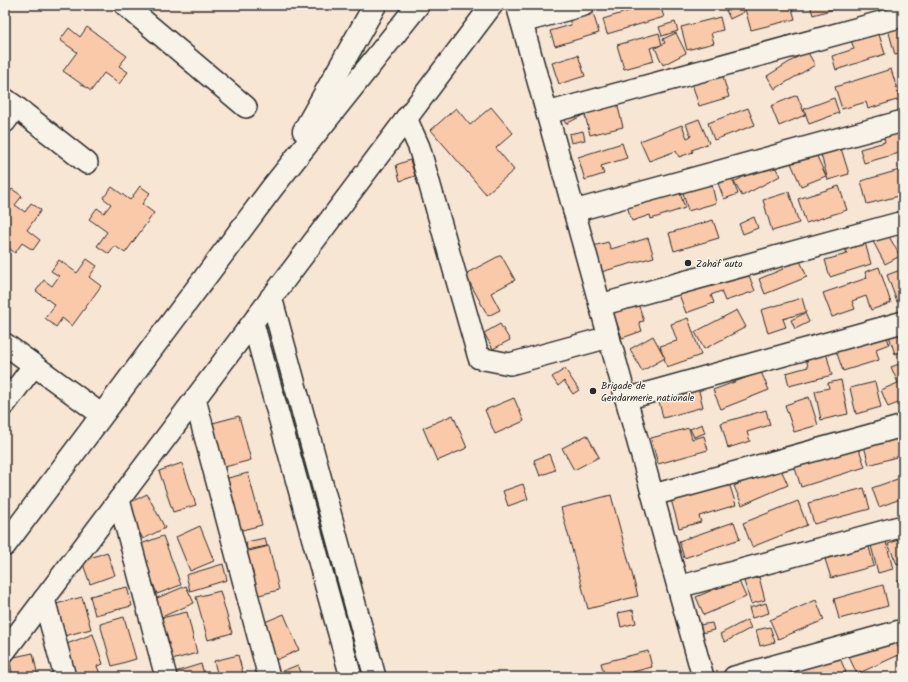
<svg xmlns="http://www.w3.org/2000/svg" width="908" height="682" font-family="Kalam,sans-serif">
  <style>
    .building { fill: #fac9a9; stroke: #2b2b2b }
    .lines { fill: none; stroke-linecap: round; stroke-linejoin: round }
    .minor-casing { stroke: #2b2b2b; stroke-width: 24 }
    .secondary-casing { stroke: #2b2b2b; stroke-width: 25 }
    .minor { stroke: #f7f3e8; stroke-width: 21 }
    .secondary { stroke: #f7f3e8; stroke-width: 22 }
    .poi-dot { fill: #2b2b2b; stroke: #f7f3e8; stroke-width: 1.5 }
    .labels { text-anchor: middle; stroke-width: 3; stroke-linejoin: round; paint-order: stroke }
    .poi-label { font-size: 10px; fill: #2b2b2b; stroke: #f7f3e8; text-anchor: start }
  </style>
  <rect width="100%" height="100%" fill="#f8e6d5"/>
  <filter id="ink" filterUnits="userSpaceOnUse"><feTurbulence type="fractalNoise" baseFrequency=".025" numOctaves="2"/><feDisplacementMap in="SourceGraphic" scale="8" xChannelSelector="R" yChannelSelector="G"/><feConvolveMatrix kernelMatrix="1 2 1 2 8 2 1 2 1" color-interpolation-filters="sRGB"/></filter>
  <g filter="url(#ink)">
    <g class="building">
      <path d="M641,5H660L664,17L607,34L603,19L642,7Z"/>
      <path d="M726,5H740L744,12L730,19L724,6Z"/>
      <path d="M759,5H791L795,19L751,30L745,9Z"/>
      <path d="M810,5H848L813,15Z"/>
      <path d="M592,9L599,33L555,46L550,31L571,25L568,16Z"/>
      <path d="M720,17L723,30L711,33L714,43L687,50L681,27Z"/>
      <path d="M675,22L678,31L662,36L659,27Z"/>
      <path d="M903,25V53L895,55L888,29Z"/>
      <path d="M87,27L127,56L119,66L128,72L119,84L104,73L91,91L63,71L77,52L60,40L69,28L80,37Z"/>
      <path d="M878,31L885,54L836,70L832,56L854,49L851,40Z"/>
      <path d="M659,33L662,45L650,48L654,61L624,69L617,45Z"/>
      <path d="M676,33L686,53L663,65L655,48L665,43L663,39Z"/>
      <path d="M807,51L815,65L775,89L767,76Z"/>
      <path d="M578,55L585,76L559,84L552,63Z"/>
      <path d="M719,64L729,97L699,106L689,74Z"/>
      <path d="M891,69L900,99L868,109L866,102L842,109L835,87Z"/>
      <path d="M797,95L805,115L779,126L771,106Z"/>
      <path d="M834,98L839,113L809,124L804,109Z"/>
      <path d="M579,99L587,113L566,124L559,110Z"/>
      <path d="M617,103L623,127L590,135L584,111Z"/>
      <path d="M491,107L513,133L496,148L514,170L486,194L431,130L456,108L470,125Z"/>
      <path d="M748,108L755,125L714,140L708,123Z"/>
      <path d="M699,119L709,143L692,150L693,152L679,157L676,151L649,161L640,141L682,125L687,138L691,136L686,124Z"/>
      <path d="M901,129L903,137V152L864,163L860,149L885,142L883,134Z"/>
      <path d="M583,131L585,140L571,143L569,134Z"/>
      <path d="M622,143L627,158L601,166L604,174L585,180L578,157Z"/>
      <path d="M840,145L849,174L828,180L820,151Z"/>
      <path d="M814,150L826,176L801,186L790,161Z"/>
      <path d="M410,160L415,176L400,181L396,165Z"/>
      <path d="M772,161L780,176L742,196L734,182Z"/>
      <path d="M727,165L738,194L724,199L713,170Z"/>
      <path d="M903,169V195L867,204L861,181Z"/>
      <path d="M676,181L685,208L651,219L650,215L632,221L626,203Z"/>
      <path d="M711,181L716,203L688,211L682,189Z"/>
      <path d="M140,186L150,193L142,204L154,213L125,253L115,246L109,254L97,246L107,232L89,219L97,208L104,213L111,204L103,198L112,187L130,200Z"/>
      <path d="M839,186L847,210L806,223L798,199Z"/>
      <path d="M12,189L22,196L15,205L25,212L31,203L41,210L27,230L40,240L33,250L22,243L15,253L5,245V199Z"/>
      <path d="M789,192L799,223L772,231L763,200Z"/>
      <path d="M754,217L758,228L743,234L739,224Z"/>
      <path d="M713,220L719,238L674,251L669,233Z"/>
      <path d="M882,224L900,256L885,264L868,232Z"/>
      <path d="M648,238L654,257L601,272L593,246L608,242L611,249Z"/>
      <path d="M903,238V252L898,241Z"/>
      <path d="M864,239L871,264L830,277L825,260L847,254L844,245Z"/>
      <path d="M501,255L515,280L491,293L500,310L488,316L465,274Z"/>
      <path d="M798,256L807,277L765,294L759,279L783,269L781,263Z"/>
      <path d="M87,259L97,266L89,277L101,286L72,326L62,318L56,327L45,318L55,305L36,291L44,280L52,286L59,276L51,271L59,260L77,273Z"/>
      <path d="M745,265L755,291L725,301L721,291L711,295L714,303L686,313L677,289Z"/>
      <path d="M879,267L891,303L871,310L866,296L852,301L855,309L832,317L823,293L867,278L865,272Z"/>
      <path d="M903,269V300L897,302L887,275Z"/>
      <path d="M633,289L644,321L639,322L642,331L622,338L608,298Z"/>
      <path d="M802,298L806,312L783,319L786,327L768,333L761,310Z"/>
      <path d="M737,310L746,327L704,349L695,332Z"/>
      <path d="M805,313L809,322L795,329L791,320Z"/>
      <path d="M688,318L701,355L667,367L660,346L677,341L671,324Z"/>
      <path d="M500,324L510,340L493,349L484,333Z"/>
      <path d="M898,330L903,348V351L895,354L888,333Z"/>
      <path d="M653,336L665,358L642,371L630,349Z"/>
      <path d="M887,336L889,344L876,349L879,360L843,371L832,339Z"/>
      <path d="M826,352L832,375L789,386L786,373L808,367L806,358Z"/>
      <path d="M902,363L903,366V401L888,407L881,390L898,383L891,367Z"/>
      <path d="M565,369L579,390L573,394L564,381L558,386L552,377Z"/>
      <path d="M761,372L769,390L721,409L713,390Z"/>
      <path d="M841,380L848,414L821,420L815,391L829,388L828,383Z"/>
      <path d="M875,382L881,407L856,414L850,388Z"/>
      <path d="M698,387L703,407L663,418L657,393Z"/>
      <path d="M809,397L818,425L794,432L785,405Z"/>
      <path d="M514,398L524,421L495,434L485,410Z"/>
      <path d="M766,410L770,425L747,432L750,441L728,448L721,423Z"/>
      <path d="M453,415L467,448L437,461L423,428Z"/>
      <path d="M239,416L251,460L221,468L209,424Z"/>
      <path d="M702,424L705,433L694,437L690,429Z"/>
      <path d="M689,428L692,439L704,436L708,450L658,464L651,438Z"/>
      <path d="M903,434V455L869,465L864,446Z"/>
      <path d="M587,435L599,457L574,470L562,448Z"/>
      <path d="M855,437L865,467L801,487L794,465Z"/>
      <path d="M549,454L555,470L540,476L534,460Z"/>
      <path d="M182,463L196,505L173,512L159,471Z"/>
      <path d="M779,465L788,485L742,505L734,486Z"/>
      <path d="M248,473L262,525L238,531L224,479Z"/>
      <path d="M903,477V498L879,507L872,488Z"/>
      <path d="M728,480L736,505L699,516L701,522L679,528L670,496Z"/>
      <path d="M523,484L528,499L508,506L503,491Z"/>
      <path d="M864,488L870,509L814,524L808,503Z"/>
      <path d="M147,494L165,528L143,539L125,505Z"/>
      <path d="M611,495L638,596L588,609L561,508Z"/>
      <path d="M798,501L807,525L752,547L743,523Z"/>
      <path d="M734,522L740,539L684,558L679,541Z"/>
      <path d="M200,526L214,561L190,571L176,537Z"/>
      <path d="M883,530L893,569L878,573L868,534Z"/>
      <path d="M163,536L181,585L157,594L138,545Z"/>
      <path d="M265,538L267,546L247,550L246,542Z"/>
      <path d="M903,538V562L897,564L888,544Z"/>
      <path d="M269,546L279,590L255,596L245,552Z"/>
      <path d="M869,547L874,566L831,578L825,559Z"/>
      <path d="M107,552L115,575L90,584L82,561Z"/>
      <path d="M223,564L227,580L190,591L186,575Z"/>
      <path d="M759,577L765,600L751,604L744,581Z"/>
      <path d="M738,579L746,597L704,615L696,597Z"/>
      <path d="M903,579V598L898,581Z"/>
      <path d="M883,585L888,606L839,619L834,599Z"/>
      <path d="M186,586L194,603L157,619L150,601Z"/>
      <path d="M127,587L132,606L95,615L90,596Z"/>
      <path d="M220,591L232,633L208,640L196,597Z"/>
      <path d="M82,597L91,629L64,636L56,604Z"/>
      <path d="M816,600L824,620L778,639L770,620Z"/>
      <path d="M766,603L769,613L752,618L749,608Z"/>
      <path d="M633,610L636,623L621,627L618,613Z"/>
      <path d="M187,612L197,653L172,660L161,618Z"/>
      <path d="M284,614L299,650L276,660L260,624Z"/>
      <path d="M124,617L136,659L112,666L100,624Z"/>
      <path d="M747,620L751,628L725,642L720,634Z"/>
      <path d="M712,623L714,630L701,633L699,625Z"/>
      <path d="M770,627L775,642L760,646L756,630Z"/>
      <path d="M93,634L103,664L97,666L101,677H75L64,645Z"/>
      <path d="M894,637L901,654L857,674L849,657Z"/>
      <path d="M648,651L652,667L613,677H605L601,663Z"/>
      <path d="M33,653L38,677H13L9,658Z"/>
      <path d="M838,654L846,672L834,677H787L785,674Z"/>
      <path d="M238,655L244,677H218L214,661Z"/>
      <path d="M201,664L205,677H177L175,672Z"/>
      <path d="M298,665L303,677H282L280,672Z"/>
    </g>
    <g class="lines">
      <g class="minor-casing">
        <g id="minor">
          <path d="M125,5L246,107"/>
          <path d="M517,5L703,677"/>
          <path d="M522,22L584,5"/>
          <path d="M5,99L16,107L87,163"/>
          <path d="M547,113L903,16"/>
          <path d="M406,118L419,147L479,358L510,364L609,337"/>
          <path d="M5,122L16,107"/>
          <path d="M574,211L903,121"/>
          <path d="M271,297L375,677"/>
          <path d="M600,305L903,222"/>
          <path d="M253,323L351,677"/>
          <path d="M5,344L102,415"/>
          <path d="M195,399L269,677"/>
          <path d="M626,399L903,322"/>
          <path d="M5,404L34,365"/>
          <path d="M653,495L903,426"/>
          <path d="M119,500L166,677"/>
          <path d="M678,587L903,526"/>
          <path d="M44,599L65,677"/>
          <path d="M5,651L492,5"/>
          <path d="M734,677L903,630"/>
        </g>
      </g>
      <g class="secondary-casing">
        <g id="secondary">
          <path d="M304,131L375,5"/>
          <path d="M5,545L272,188L418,5"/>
        </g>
      </g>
      <use href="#minor" class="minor"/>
      <use href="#secondary" class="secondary"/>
    </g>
  </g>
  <g class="poi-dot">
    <circle cx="688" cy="263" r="4"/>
    <circle cx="593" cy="391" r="4"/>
  </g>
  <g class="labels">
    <g class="poi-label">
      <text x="696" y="267">Zahaf auto</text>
      <text x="601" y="389">Brigade de<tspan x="601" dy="12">Gendarmerie nationale</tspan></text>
    </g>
  </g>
  <rect width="908" height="682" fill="none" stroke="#f7f3e8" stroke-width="20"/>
  <rect x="10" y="10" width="888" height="662" fill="none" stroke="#2b2b2b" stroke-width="1.5" filter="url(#ink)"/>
</svg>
